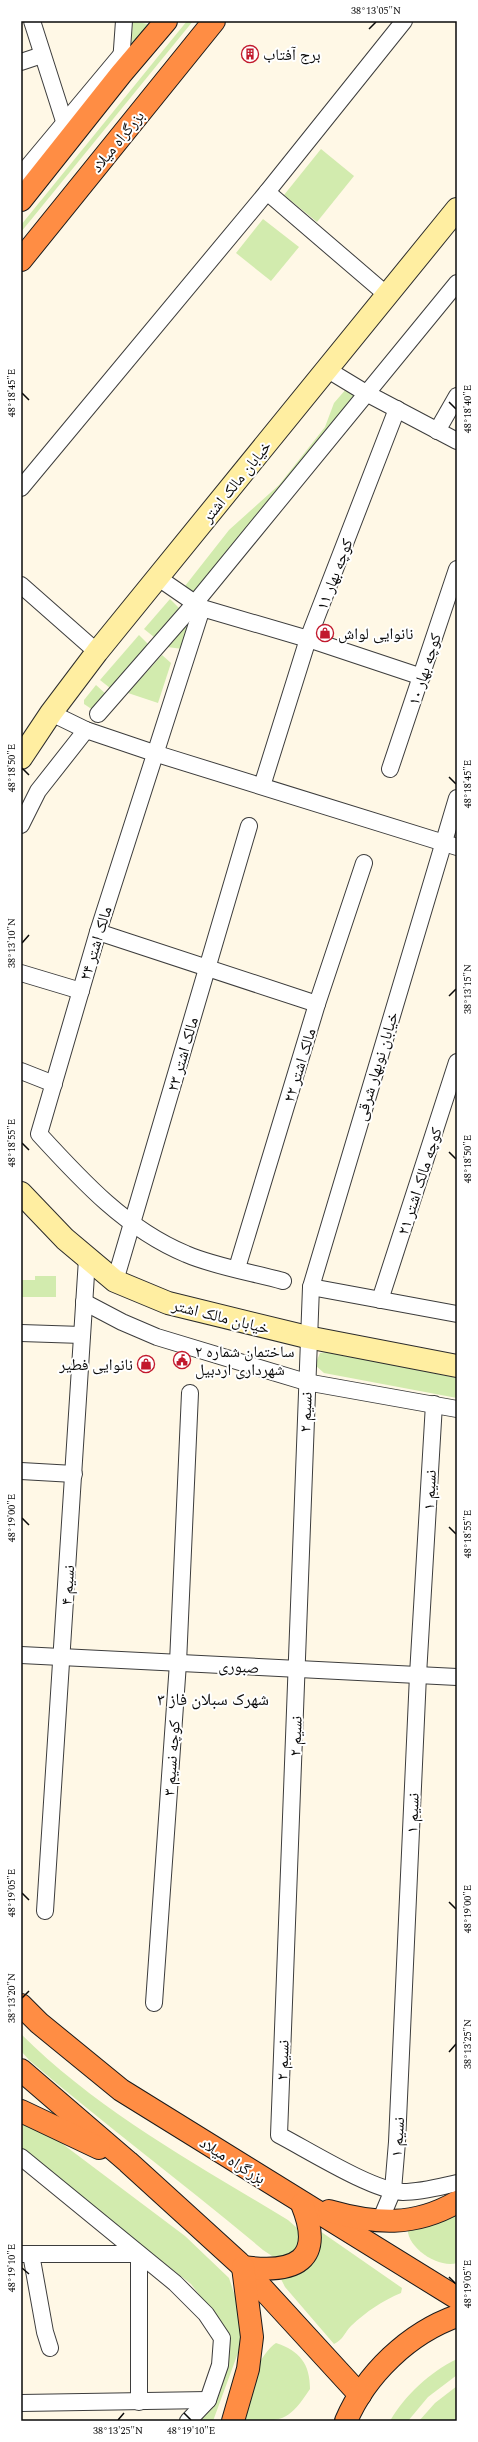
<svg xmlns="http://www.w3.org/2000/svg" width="478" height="2442" font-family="Spectral,'Noto Naskh Arabic',serif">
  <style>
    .green { fill: #d2ebae }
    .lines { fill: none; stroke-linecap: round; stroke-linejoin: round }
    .street-casing { stroke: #3d3d3d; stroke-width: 18 }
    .secondary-casing { stroke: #2c2c2c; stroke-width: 24 }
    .highway-casing { stroke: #1b1b1b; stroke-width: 24 }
    .street { stroke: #fff; stroke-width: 16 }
    .secondary { stroke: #ffeea1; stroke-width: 22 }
    .highway { stroke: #ff8d44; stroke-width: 22 }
    .ticks { fill: none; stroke: #0a0a0a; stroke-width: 1.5 }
    .labels { text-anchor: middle; stroke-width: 4; stroke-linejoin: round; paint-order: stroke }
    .poi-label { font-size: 16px; fill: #0a0a0a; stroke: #fff; text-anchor: start }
    .street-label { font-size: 16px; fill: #0a0a0a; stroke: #fff }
    .neighbourhood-label { font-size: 17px; fill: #0a0a0a; stroke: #fff }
    .neatline { fill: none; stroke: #0a0a0a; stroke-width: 1.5 }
    .ticks-label { font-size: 10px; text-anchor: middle; fill: #0a0a0a }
  </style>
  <rect width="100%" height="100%" fill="#fff8e6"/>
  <g class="green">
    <path d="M133,21L152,25L131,49Z"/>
    <path d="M187,21H193L21,232V225Z"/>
    <path d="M321,149L354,176L317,222L284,195Z"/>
    <path d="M263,219L299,247L271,281L236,253Z"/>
    <path d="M347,388L357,395L195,594L185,586L229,530L279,485L325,427L334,403Z"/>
    <path d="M170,599L179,608L154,637L144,629Z"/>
    <path d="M190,620L183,649L167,647Z"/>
    <path d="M139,635L148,644L110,688L100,680Z"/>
    <path d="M162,655L171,663L158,703L128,693Z"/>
    <path d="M96,685L106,694L93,710L84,704V700Z"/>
    <path d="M35,1276H56V1297H21V1280H35Z"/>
    <path d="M328,1352L457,1378V1398L324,1373L315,1365L320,1353Z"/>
    <path d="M21,2034C98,2111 196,2164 288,2220L297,2228L301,2237L295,2252L285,2259L272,2256L263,2250C186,2185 105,2125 29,2060L21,2051Z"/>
    <path d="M21,2123L60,2142L185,2236L229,2278L240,2311L242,2342L213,2421H200L215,2399L229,2357L228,2332L191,2284L21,2151Z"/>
    <path d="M457,2213V2263C438,2269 404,2246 408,2226Z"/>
    <path d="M317,2229L402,2288L401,2293C382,2301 367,2311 351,2326C345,2332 343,2340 334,2344L285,2287L279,2275Z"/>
    <path d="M276,2343C300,2351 310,2364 310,2389C288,2422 283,2421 245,2421C237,2402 259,2354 276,2343Z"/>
    <path d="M457,2359V2375L428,2397L408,2421H390C405,2395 430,2372 457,2359Z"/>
    <path d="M457,2386V2419L455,2421H419L435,2403Z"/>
  </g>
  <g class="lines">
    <g class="street-casing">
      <g id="street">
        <path d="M32,21L64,121"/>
        <path d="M21,62L42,55"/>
        <path d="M121,63L124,21"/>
        <path d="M21,175L122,54"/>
        <path d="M267,192L387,295"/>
        <path d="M328,370L366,393L457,441"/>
        <path d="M437,431L457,396"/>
        <path d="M21,488L267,192L404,21"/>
        <path d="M157,577L202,608L308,639L422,677"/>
        <path d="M21,585L97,652"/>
        <path d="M202,608L98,932L39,1134C82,1181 126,1229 186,1254C213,1266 254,1273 283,1281"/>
        <path d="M51,713L86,730L154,753L457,847"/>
        <path d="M98,714L195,603L457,283"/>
        <path d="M390,769L457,569"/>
        <path d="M262,786L308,639L397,409"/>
        <path d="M457,798L311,1287L279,2135C308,2150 373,2191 403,2192C422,2192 439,2187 457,2183"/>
        <path d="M21,825L38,791L86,730"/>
        <path d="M98,932L317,1004"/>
        <path d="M21,973L81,991"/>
        <path d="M21,1071L54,1084"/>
        <path d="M237,1268L317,1004L364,863"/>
        <path d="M115,1281L249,826"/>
        <path d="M311,1287L457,1314"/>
        <path d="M380,1300L457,1062"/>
        <path d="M84,1302L122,1322L157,1337L306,1382L457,1409"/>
        <path d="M21,1333L82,1335"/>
        <path d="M21,1471L74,1474"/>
        <path d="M21,1655L457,1677"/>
        <path d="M45,1911L87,1259"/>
        <path d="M154,2003L178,1663L190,1393"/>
        <path d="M21,2157L175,2283L206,2314L222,2338L220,2365L208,2400L188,2421"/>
        <path d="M380,2221L393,2190L397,2142L418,1675L434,1404"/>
        <path d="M21,2254H139V2402"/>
        <path d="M31,2254L45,2332L50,2348"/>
        <path d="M21,2403L208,2400"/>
      </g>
    </g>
    <g class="secondary-casing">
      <g id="secondary">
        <path d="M21,758L51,713L97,652L457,209"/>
        <path d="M21,1193L65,1239L115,1281L168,1303L307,1337L457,1366"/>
      </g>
    </g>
    <g class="highway-casing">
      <g id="highway">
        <path d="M21,200L121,74L166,21"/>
        <path d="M21,260L214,21"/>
        <path d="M21,2005L39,2023L121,2090L457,2298"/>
        <path d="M21,2070L128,2162L239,2263L360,2395"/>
        <path d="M21,2111L99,2148"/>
        <path d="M329,2211C375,2224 414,2227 457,2202"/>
        <path d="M243,2267C295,2274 325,2261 302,2204"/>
        <path d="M233,2421L248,2369L252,2337L243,2267"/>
        <path d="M346,2421C366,2374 409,2333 457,2316"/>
      </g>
    </g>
    <use href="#street" class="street"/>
    <use href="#secondary" class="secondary"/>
    <use href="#highway" class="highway"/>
  </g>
  <path class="ticks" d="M369,29L376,22M22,393L29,400M449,402L456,409M22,768L29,775M449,777L456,784M22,943L29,935M449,996L456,989M22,1143L29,1150M449,1152L456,1159M22,1518L29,1525M449,1527L456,1534M22,1893L29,1900M449,1902L456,1909M22,1998L29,1991M449,2052L456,2044M22,2268L29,2274M449,2277L456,2284M184,2413L191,2420M118,2420L124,2413"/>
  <defs>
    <g id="building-ring" transform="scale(0.9)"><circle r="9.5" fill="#fff" stroke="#c2192d" stroke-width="1.5"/><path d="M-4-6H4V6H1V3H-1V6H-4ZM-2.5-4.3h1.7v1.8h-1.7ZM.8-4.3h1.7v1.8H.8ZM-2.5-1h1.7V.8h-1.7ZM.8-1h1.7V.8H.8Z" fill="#c2192d"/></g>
    <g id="shop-ring" transform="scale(0.9)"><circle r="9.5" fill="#fff" stroke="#c2192d" stroke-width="1.5"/><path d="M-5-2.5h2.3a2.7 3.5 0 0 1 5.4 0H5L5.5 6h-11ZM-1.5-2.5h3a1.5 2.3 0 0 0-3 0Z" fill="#c2192d"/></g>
    <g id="civic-ring" transform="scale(0.9)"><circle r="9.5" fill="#fff" stroke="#c2192d" stroke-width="1.5"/><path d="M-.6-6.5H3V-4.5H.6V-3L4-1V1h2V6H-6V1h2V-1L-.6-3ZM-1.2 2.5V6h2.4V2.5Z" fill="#c2192d"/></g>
  </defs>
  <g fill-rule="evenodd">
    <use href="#building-ring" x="250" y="54"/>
    <use href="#shop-ring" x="325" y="633"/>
    <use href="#civic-ring" x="182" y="1360"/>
    <use href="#shop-ring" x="146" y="1364"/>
  </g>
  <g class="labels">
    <g class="poi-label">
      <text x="263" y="60">برج آفتاب</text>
      <text x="338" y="639">نانوایی لواش</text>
      <text x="195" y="1357">ساختمان شماره ۲<tspan x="195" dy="18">شهرداری اردبیل</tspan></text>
      <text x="133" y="1370" text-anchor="end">نانوایی فطیر</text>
    </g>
    <g class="street-label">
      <text transform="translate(117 141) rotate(-51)" y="6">بزرگراه میلاد</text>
      <text transform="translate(236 481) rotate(-51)" y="6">خیابان مالک اشتر</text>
      <text transform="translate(334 574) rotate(-69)" y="6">کوچه بهار ۱۱</text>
      <text transform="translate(424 669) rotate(-72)" y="6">کوچه بهار ۱۰</text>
      <text transform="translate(95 943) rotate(-73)" y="6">مالک اشتر ۲۴</text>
      <text transform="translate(182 1054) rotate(-74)" y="6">مالک اشتر ۲۳</text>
      <text transform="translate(299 1065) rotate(-73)" y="6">مالک اشتر ۲۲</text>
      <text transform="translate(376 1066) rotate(-73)" y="6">خیابان نوبهار شرقی</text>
      <text transform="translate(419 1181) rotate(-72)" y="6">کوچه مالک اشتر ۲۱</text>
      <text transform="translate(221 1316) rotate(14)" y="6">خیابان مالک اشتر</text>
      <text transform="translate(305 1412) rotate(-88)" y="6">نسیم ۲</text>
      <text transform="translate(429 1490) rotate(-87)" y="6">نسیم ۱</text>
      <text transform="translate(67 1585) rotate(-86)" y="6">نسیم ۴</text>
      <text transform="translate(239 1666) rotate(3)" y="6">صبوری</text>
      <text transform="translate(295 1736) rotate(-88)" y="6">نسیم ۲</text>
      <text transform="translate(171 1758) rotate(-86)" y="6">کوچه نسیم ۳</text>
      <text transform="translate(412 1813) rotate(-88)" y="6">نسیم ۱</text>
      <text transform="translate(282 2060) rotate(-88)" y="6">نسیم ۲</text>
      <text transform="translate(397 2137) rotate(-86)" y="6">نسیم ۱</text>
      <text transform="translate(233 2160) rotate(32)" y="6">بزرگراه میلاد</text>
    </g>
    <g class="neighbourhood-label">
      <text x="213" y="1705">شهرک سبلان فاز ۳</text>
    </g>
  </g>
  <rect width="478" height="2442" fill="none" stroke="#ffffff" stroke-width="44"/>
  <rect x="22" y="22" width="434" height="2398" class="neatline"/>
  <g class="ticks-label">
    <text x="376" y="14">38°13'05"N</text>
    <text transform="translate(11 393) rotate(-90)" y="4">48°18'45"E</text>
    <text transform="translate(467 409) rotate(-90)" y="4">48°18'40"E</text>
    <text transform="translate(11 768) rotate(-90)" y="4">48°18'50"E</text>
    <text transform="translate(467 784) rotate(-90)" y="4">48°18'45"E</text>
    <text transform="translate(11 943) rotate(-90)" y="4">38°13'10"N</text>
    <text transform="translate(467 989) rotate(-90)" y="4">38°13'15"N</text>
    <text transform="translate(11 1143) rotate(-90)" y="4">48°18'55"E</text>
    <text transform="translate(467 1159) rotate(-90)" y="4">48°18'50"E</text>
    <text transform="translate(11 1518) rotate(-90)" y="4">48°19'00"E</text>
    <text transform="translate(467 1534) rotate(-90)" y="4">48°18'55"E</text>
    <text transform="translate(11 1893) rotate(-90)" y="4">48°19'05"E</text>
    <text transform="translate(467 1909) rotate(-90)" y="4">48°19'00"E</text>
    <text transform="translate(11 1998) rotate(-90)" y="4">38°13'20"N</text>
    <text transform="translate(467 2044) rotate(-90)" y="4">38°13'25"N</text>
    <text transform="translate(11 2268) rotate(-90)" y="4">48°19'10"E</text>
    <text transform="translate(467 2284) rotate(-90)" y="4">48°19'05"E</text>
    <text x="118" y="2434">38°13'25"N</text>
    <text x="191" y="2434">48°19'10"E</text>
  </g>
</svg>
